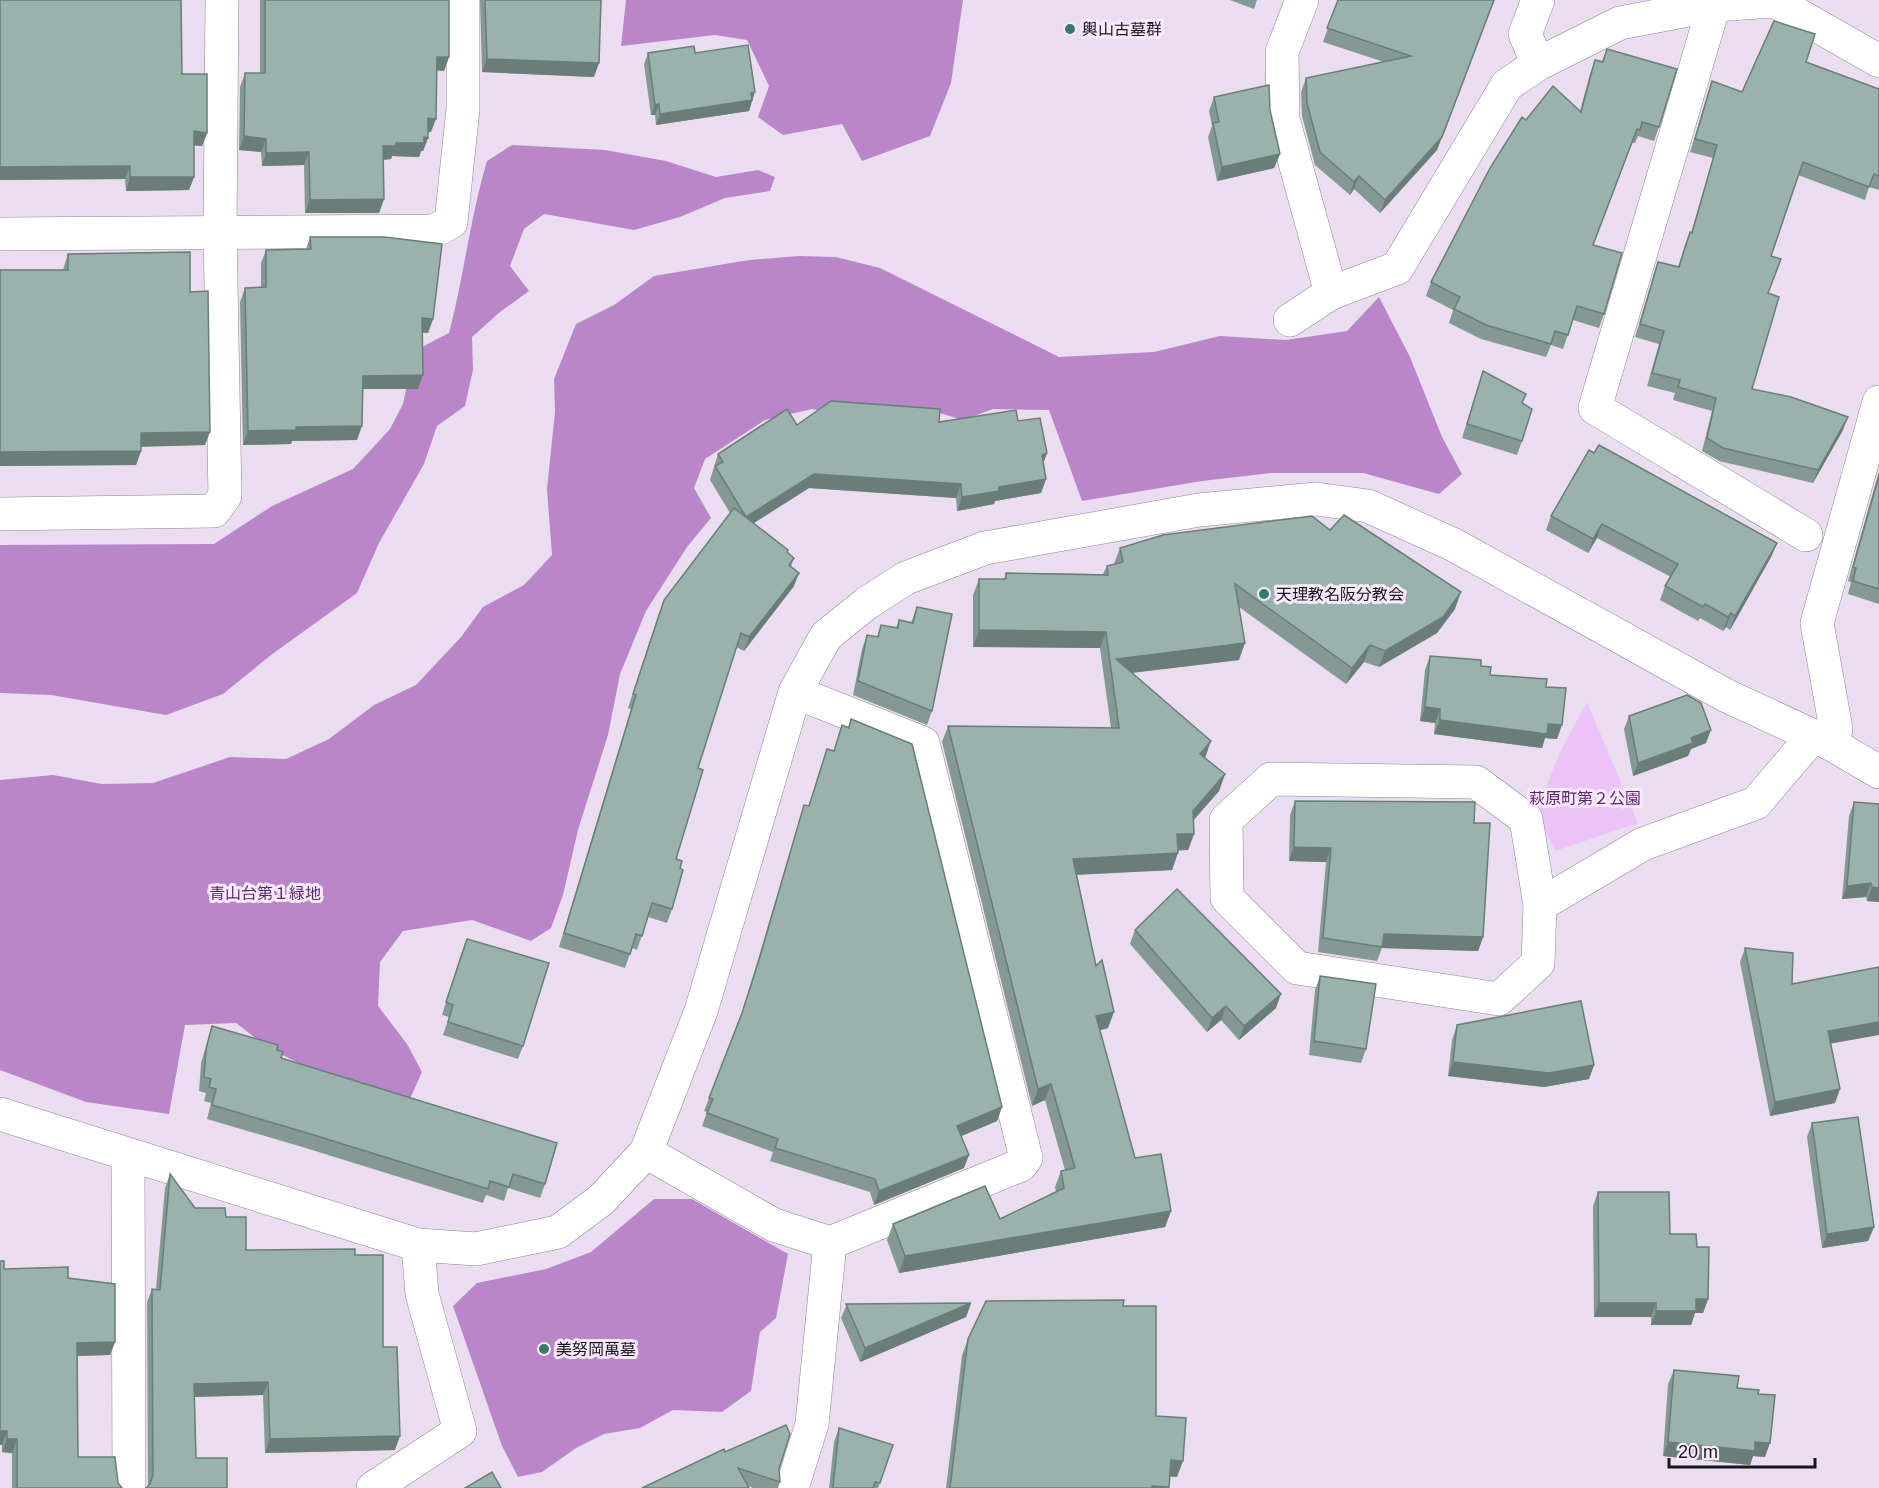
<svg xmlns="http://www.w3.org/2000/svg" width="1879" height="1488" font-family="Arial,'Noto Sans JP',sans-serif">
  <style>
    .green { fill: #ebc3f7 }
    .forest { fill: #ba86ca }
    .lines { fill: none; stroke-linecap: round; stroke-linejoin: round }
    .minor-casing { stroke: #908394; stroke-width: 34 }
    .tertiary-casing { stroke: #908394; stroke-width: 34 }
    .minor { stroke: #fff; stroke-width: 33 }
    .tertiary { stroke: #fff; stroke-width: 33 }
    .wall { fill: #849994 }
    .shaded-wall { fill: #6b7d78 }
    .building { fill: #99b2ac; stroke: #6b7d78; stroke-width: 1.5 }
    .poi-dot { fill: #35796d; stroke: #f8eafd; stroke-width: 2 }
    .labels { text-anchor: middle; stroke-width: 6; stroke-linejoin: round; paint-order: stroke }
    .poi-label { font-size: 16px; fill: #1a151c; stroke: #f8eafd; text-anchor: start }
    .park-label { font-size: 16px; fill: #642476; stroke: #f8eafd }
  </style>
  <rect width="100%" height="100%" fill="#ebddf0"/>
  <path class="green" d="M1587,702L1638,823L1555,851L1536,812L1560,752Z"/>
  <g class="forest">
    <path d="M626,0H963L951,83L930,136L862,161L842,124L783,135L758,117L769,86L747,40L715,35L621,46Z"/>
    <path d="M512,145L605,150L666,161L716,177L758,170L775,177L770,191L725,198L680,217L634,230L544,214L524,229L510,266L529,291L500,312L472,337L473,370L465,406L437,426L424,464L379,543L357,593L271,655L223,694L166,715L51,695L0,693V545L214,544L272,506L353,469L390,429L403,404L414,351L449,333C464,276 470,218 487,161Z"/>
    <path d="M800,256L836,257L880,268L1059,357L1154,352L1220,336L1286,340L1347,331L1379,297L1410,357L1442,437L1462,474L1439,494L1363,473H1271L1202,481L1082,501L1049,410L993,409L963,420L926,409L838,414L812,409L765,420L705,459L694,488L711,518L687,547L646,611L620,674L608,735L578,830L563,895L551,928L531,941L472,920L403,931L380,962L378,1006L407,1044L422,1072L409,1101L320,1074L267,1047L236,1023L185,1025L169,1114L86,1102L0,1070V780L53,775L102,784L153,783L230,757L286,759L329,739L374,705L416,685L461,637L483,607L524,585L552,555L547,489L555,412L554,379L576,324L614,305L654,276L749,260Z"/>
    <path d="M654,1199H692L788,1254L776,1318L760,1332L751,1391L722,1412L673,1410L640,1428L604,1434L576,1448L542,1472L518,1477L502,1446L453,1306L477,1283L546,1269L591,1252Z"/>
  </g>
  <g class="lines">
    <g class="minor-casing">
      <g id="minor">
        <path d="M1302,0L1282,52L1283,119L1331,293"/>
        <path d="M1538,0L1525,34L1538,64"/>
        <path d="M1714,5L1595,408L1806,535"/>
        <path d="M0,234L435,231L451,222L463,109V0"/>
        <path d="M1290,320L1331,293L1397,268L1507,85L1538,64L1620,23L1714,5L1774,1L1879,61"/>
        <path d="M0,514L214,511L225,496L220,232L222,0"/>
        <path d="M1833,745L1836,729L1817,623L1879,402"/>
        <path d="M1271,779L1476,782L1526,819L1540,905L1538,963L1499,999L1297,968L1227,898L1226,820Z"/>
        <path d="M1540,905L1643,844L1756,803L1812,737"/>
        <path d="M646,1152L774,1225L830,1243L1021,1165L1026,1158L923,743L795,692"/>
        <path d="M128,1156L129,1488"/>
        <path d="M373,1488L460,1431L422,1294L418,1245"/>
        <path d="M792,1488L812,1424L830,1243"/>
      </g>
    </g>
    <g class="tertiary-casing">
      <path id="tertiary" d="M0,1114L418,1245L476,1249L558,1232L601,1200L646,1152L701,1011L795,692L826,636L867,603L906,578L985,548L1199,510L1316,499L1368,506L1454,545L1727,696L1833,745L1879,772"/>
    </g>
    <use href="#minor" class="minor"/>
    <use href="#tertiary" class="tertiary"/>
  </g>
  <g class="wall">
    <path d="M260,0H449V57L444,71L437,70L431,132H428V138L423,151H421L419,157L392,156L391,159L383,160L384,199L379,213H305L304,165L262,166L261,152L239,150L240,87L245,73H260Z"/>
    <path d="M480,0H601L594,77L482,72Z"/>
    <path d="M1230,0H1257L1254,9Z"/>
    <path d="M1338,0H1494L1437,150L1380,213L1354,189L1350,195L1315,165L1302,116L1301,92L1306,78L1384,62L1323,42Z"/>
    <path d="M1607,49L1659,127L1654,141L1638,136L1635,143H1632L1593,245L1604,314L1599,328L1573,320L1563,349L1551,345L1546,357L1481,339L1449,323L1453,310L1426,296L1431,282L1526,120L1580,111L1590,74L1595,60L1602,61Z"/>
    <path d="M648,53H695L752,99L749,111L656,125L655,115H651L644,64Z"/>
    <path d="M1806,62L1879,89V190L1869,187L1865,200L1798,175L1771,256L1768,293L1752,389L1843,430L1813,483L1719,461L1702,451L1712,411L1673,400L1675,393L1647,386L1659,344L1635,337L1658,262L1678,267L1685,245L1690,232L1691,233L1713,158L1690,152L1712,81L1742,92Z"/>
    <path d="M182,74L207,133L202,146L194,145V177L189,190L126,191L125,179L0,180Z"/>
    <path d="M1214,97L1270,110L1280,154L1274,168L1217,181L1208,137L1212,126L1209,111Z"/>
    <path d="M310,237L433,319L428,333L422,332L418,389H363L357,440L292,441L291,444L243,445L240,302L245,288L261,287V263L266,250L306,249Z"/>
    <path d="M68,254L190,292L205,445L141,446V451L136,465L0,466V270H63Z"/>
    <path d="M1483,371L1522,403V441L1517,455L1462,438Z"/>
    <path d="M1018,421L1047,453L1043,463L1046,479L1041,493L995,501L994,504L957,511L956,498L809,488L754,523L788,550L787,552L794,558L791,566L794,586L744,651L736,647L698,768L676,859L672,909L667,923L648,917L637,950L632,948L625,968L559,947L631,709L628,708L659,613L730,513L710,480L718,454L797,425Z"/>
    <path d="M1879,471V604L1848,594L1851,582L1848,581Z"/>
    <path d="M1551,516L1777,543L1771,557L1730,630L1726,627L1723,631L1700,618L1698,621L1660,600L1665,586L1671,577L1597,538L1588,553L1546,530Z"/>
    <path d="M1330,530L1455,609L1437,633L1379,667L1364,662L1346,684L1239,607V660L1132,673L1205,758L1225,774L1219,791L1194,820V834L1188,850H1178L1172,870L1077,875L1108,1028L1100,1030L1135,1158L1171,1211L1165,1227L899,1273L887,1240L893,1224L1000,1219L1056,1192L1055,1187L1061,1171L1065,1170L1045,1100L1032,1106L942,742L948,726L1111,728L1100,648L973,647V595L979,579H1004L1006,573L1103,574L1107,566L1114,564L1120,548Z"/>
    <path d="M917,607L932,711L927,725L853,695L862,649L867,635L877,637L881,625L896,628L899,620L911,623Z"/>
    <path d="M1430,656L1481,666L1490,675L1546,687L1557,739L1545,738L1542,748L1434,734L1435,723L1420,721L1425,670Z"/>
    <path d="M1629,716L1706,743L1691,749L1688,756L1633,776L1624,729Z"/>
    <path d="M851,719L1002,1107L997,1121L961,1136L964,1168L874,1205L870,1192L770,1161L773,1152L702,1126L707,1112L704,1111L739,1022L754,973L800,818L804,805L809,806L827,749L834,751L842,725L848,727Z"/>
    <path d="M1295,801L1474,823L1483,937L1478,951L1382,948L1377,961L1318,952L1326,862L1289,861L1290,815Z"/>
    <path d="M1854,802L1879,902L1867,901L1866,897L1842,899L1849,816Z"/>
    <path d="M1135,930L1276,1008L1239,1040L1221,1020L1207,1032L1130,944Z"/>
    <path d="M1745,948L1792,984L1831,1044L1835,1103L1770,1116L1740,962Z"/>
    <path d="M462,951L523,1046L518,1059L443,1035L449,1017L442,1015Z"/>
    <path d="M1320,976L1366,1049L1361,1063L1309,1055L1315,990Z"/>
    <path d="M1457,1025L1594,1065L1589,1079L1544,1087L1448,1076L1452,1040Z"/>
    <path d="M212,1026L277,1050L281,1058L545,1184L540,1198L508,1188L504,1201L486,1195L483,1203L299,1146L207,1119L211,1103L204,1101L206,1093L199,1091L201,1063Z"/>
    <path d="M1812,1123L1874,1227L1868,1241L1822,1248L1807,1137Z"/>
    <path d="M170,1174L195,1208L226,1217L246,1250L355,1255L383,1347L395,1450L265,1453L263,1395L194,1397L196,1458L148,1486L147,1302L152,1289H156L165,1188Z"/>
    <path d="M1598,1192L1670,1234L1697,1247L1708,1299L1703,1313H1695L1691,1325H1651V1317H1594L1593,1206Z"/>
    <path d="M0,1261L4,1269L68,1278L115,1342L110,1355L77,1356L78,1457L118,1483L122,1488H12V1453L2,1452V1445H0Z"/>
    <path d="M971,1303L966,1317L860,1362L841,1318L847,1304Z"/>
    <path d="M1123,1306L1156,1416L1177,1477L1170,1476L1169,1488H946L962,1355L968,1339Z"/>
    <path d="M1674,1370L1758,1394L1765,1457L1753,1456L1750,1465L1663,1456L1668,1384Z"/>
    <path d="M839,1428L893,1445L878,1488H829L834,1442Z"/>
    <path d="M725,1452L779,1469L780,1482L778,1488H753L748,1486Z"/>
  </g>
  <g class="shaded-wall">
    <path d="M1494,0L1437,150L1380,213L1385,200Z"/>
    <path d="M437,57H449L444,71L432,70Z"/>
    <path d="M487,59L599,63L594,77L482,72Z"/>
    <path d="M755,92L749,111L656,125L660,114Z"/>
    <path d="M659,104L655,115H651L655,105Z"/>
    <path d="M428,118L436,119L431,132H423Z"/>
    <path d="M194,131L207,133L202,146L189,145Z"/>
    <path d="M244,136L266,139L261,152L239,150Z"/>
    <path d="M424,137L428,138L423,151H421L419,157L392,156L391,159L378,160L383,146L396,143Z"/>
    <path d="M309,152L304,165L262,166L266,153Z"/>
    <path d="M1280,154L1274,168L1217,181L1222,167Z"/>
    <path d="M130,166L125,179L0,180V167Z"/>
    <path d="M1359,176L1354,189L1350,195L1354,182Z"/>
    <path d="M130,177H194L189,190L126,191Z"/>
    <path d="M384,199L379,213H305L310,200Z"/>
    <path d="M422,318L433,319L428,333L417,332Z"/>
    <path d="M423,375L418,389H358L363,376Z"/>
    <path d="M1848,417L1843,430L1813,483L1818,470Z"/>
    <path d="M362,426L357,440L292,441L291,444L243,445L248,431L296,427Z"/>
    <path d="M210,432L205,445L136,447L141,433Z"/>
    <path d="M141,451L136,465L0,466V452Z"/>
    <path d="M1047,453L1042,467V455Z"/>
    <path d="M814,474L961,484L956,498L809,488L741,531L746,517Z"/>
    <path d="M1046,479L1041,493L995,501L994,504L957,511L962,497L999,487Z"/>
    <path d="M1602,524L1597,538L1588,553L1593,539Z"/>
    <path d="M1777,543L1771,557L1730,630L1735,616Z"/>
    <path d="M799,573L794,586L744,651L749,637Z"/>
    <path d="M1461,592L1455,609L1437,633L1379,667L1385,651Z"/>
    <path d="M1731,613L1726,627L1723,631L1728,617Z"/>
    <path d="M979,630L1106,632L1100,648L973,647Z"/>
    <path d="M1245,643L1239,660L1112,675L1116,659Z"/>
    <path d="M1370,645L1364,662L1346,684L1352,668Z"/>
    <path d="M1425,707L1440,709L1435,723L1420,721Z"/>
    <path d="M1440,720L1548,724L1562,725L1557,739L1545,738L1542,748L1434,734Z"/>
    <path d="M1711,730L1706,743L1691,749L1688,756L1633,776L1638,763L1691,738Z"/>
    <path d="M1211,741L1205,758L1200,754Z"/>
    <path d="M1225,774L1219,791L1187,827L1193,811Z"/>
    <path d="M1177,834H1194L1188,850L1171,851Z"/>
    <path d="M1294,847L1331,848L1326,862L1289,861Z"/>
    <path d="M1178,853L1172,870L1067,875L1073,859Z"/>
    <path d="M1871,883L1866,897L1842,899L1847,886Z"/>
    <path d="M1872,887L1879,888V902L1867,901Z"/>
    <path d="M1384,934L1483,937L1478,951L1382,948Z"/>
    <path d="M1281,994L1276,1008L1239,1040L1244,1026Z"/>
    <path d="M1226,1006L1221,1020L1207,1032L1212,1018Z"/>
    <path d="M1114,1012L1108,1028L1090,1033L1096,1016Z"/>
    <path d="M1879,1022V1035L1823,1045L1828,1031Z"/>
    <path d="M1453,1062L1594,1065L1589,1079L1544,1087L1448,1076Z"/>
    <path d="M1051,1084L1045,1100L1032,1106L1038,1089Z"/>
    <path d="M1840,1089L1835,1103L1770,1116L1775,1102Z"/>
    <path d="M1002,1107L997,1121L952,1140L957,1126Z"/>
    <path d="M969,1155L964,1168L874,1205L879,1191Z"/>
    <path d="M1171,1211L1165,1227L899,1273L905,1256Z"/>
    <path d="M1874,1227L1868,1241L1822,1248L1827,1234Z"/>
    <path d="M1696,1299H1708L1703,1313H1695L1691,1325H1651L1656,1311Z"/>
    <path d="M971,1303L966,1317L860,1362L865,1348Z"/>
    <path d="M1599,1303H1656L1651,1317H1594Z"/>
    <path d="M115,1342L110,1355L72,1356L77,1343Z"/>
    <path d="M268,1382L263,1395L189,1397L194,1384Z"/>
    <path d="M0,1431H7L2,1445H0Z"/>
    <path d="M400,1436L395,1450L265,1453L270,1439Z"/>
    <path d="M7,1439H17L12,1453L2,1452Z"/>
    <path d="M1668,1442H1755L1770,1443L1765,1457L1753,1456L1750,1465L1663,1456Z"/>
    <path d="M1171,1460L1183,1461L1177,1477L1165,1476Z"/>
    <path d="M1152,1486L1169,1487V1488H1152Z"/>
  </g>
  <g class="building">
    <path d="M0,0H181L182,74H207V133L194,131V177H130V166L0,167Z"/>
    <path d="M265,0H449V57H437L436,119L428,118V138L424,137V143H396V146H383L384,199L310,200L309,152L266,153V139L244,136L245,73H265Z"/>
    <path d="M485,0H601L599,63L487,59Z"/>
    <path d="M1338,0H1494L1442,137L1385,200L1359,176L1354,182L1320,152L1307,103L1306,78L1411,56L1327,28Z"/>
    <path d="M1774,21L1815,34L1806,62L1879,89V176L1874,174L1869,187L1803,162L1771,256L1781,259L1768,293L1779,297L1752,389L1791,397L1848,417L1818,470L1723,448L1707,438L1716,398L1678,387L1680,380L1652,373L1664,331L1640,324L1658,262L1679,267L1690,232L1692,233L1717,145L1695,139L1712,81L1742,92Z"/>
    <path d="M748,45L755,92L751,93L752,100L660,114L659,104L655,105L648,53L694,46L695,53Z"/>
    <path d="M1607,49L1677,69L1659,127L1642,122L1640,130L1637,129L1593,245L1622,253L1604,314L1577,306L1568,335L1555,331L1551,344L1486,325L1454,309L1460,297L1431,282L1490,168L1522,117L1526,120L1553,86L1581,112L1595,60L1603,62Z"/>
    <path d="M1269,85L1270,110L1280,154L1222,167L1213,123L1219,122L1214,97Z"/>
    <path d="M310,237H384L442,244L433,319L422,318L423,375L363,376L362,426L296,427V430L248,431L245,288L266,287V250L311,249Z"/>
    <path d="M190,252V292L208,291L210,432L141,433V451L0,452V270H68V254Z"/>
    <path d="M1483,371L1526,394L1522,403L1532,409L1522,441L1467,424Z"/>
    <path d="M831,401L940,409L939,422L1016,410L1018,421L1040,418L1047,453L1042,455L1046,479L999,487V491L962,497L961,484L814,474L746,517L715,466L723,462L718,454L787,409L797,425Z"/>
    <path d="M1599,445L1777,543L1735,616L1731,613L1728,617L1705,604L1703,607L1665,586L1678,564L1602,524L1593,539L1551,516L1589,450L1594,453Z"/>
    <path d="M1879,476V589L1853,581L1856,568L1853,567Z"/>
    <path d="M734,508L788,550L787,552L794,558L789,565L799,573L749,637L741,633L698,768L703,770L676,859L682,861L680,868L683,870L672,909L652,903L642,936L636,934L630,954L564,933L636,695L633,694L664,600Z"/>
    <path d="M1344,515L1461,592L1443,617L1385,651L1370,645L1352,668L1235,584L1245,643L1116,659L1211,741L1200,754L1225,774L1193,811L1194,834H1177L1178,853L1073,859L1096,966L1102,960L1114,1012L1096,1016L1135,1158L1161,1154L1171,1211L905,1256L893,1224L985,1186L1000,1219L1064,1188L1061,1171L1075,1168L1051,1084L1038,1089L948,726L1119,728L1106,632L979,630V579H1006V573L1108,575L1107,566L1123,562L1120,548L1163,535L1312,516L1330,530Z"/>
    <path d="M917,607L952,614L932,711L858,681L867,635L878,637L881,625L898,628L899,620L913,623Z"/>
    <path d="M1430,656L1481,660V666L1491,667L1490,675L1547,679L1546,687L1566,688L1562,725L1548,724L1547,734L1440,720V709L1425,707Z"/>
    <path d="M1687,695L1701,703L1711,730L1691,738L1693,743L1638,763L1629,716Z"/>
    <path d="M851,719L912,744L1002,1107L957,1126L969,1155L879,1191L875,1179L775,1148L778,1139L707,1113L713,1099L709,1098L742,1013L759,960L804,805L809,806L827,749L834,751L842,725L849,728Z"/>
    <path d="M1295,801L1475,802L1474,823H1490L1483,937L1384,934L1382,947L1323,938L1331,848L1294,847Z"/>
    <path d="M1854,802L1879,804V888L1872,887L1871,883L1847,886Z"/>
    <path d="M1177,889L1281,994L1244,1026L1226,1006L1212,1018L1135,930Z"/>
    <path d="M467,939L549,963L523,1046L448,1022L453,1005L446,1002Z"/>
    <path d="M1745,948L1793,953L1792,984L1879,967V1022L1828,1031L1840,1089L1775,1102Z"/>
    <path d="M1320,976L1376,984L1366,1049L1314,1041Z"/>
    <path d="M1581,1001L1594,1065L1549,1073L1453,1062L1457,1025Z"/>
    <path d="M212,1026L278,1045L277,1050L283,1052L281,1058L557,1143L545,1184L513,1174L509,1187L490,1181L488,1189L304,1132L212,1105L216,1089L209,1087L211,1079L204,1077L206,1049Z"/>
    <path d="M1858,1117L1874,1227L1827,1234L1812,1123Z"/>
    <path d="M170,1174L195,1208H225L226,1217H246V1250L355,1249V1255H383V1347H397L400,1436L270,1439L268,1382L194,1384L196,1458H227V1488H146L150,1484L153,1475L152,1289L160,1290Z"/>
    <path d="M1598,1192H1669L1670,1234H1696L1697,1247H1709L1708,1299H1696V1311H1656V1303H1599Z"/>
    <path d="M0,1261H4V1269L68,1267V1278L115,1284V1342L77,1343L78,1457H115L118,1483L122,1488H17V1439H7V1431H0Z"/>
    <path d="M1124,1300L1123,1306H1156V1416L1186,1418L1183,1461L1171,1460L1169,1487L1152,1486V1488H950L968,1339L986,1301Z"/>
    <path d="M971,1303L865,1348L846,1304H847Z"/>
    <path d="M1674,1370L1739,1376L1737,1388L1759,1390L1758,1394L1775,1395L1770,1443L1755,1442V1451L1668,1442Z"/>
    <path d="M786,1425L790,1434L779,1469L780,1482L738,1468L749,1488H642L724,1449L725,1452Z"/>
    <path d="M839,1428L893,1445L880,1483L875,1482L873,1488H833Z"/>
    <path d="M492,1472L501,1488H465Z"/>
  </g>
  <g class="poi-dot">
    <circle cx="1070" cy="29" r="6"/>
    <circle cx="1264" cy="594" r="6"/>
    <circle cx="544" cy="1349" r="6"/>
  </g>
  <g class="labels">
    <g class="poi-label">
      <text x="1082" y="35">輿山古墓群</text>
      <text x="1276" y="600">天理教名阪分教会</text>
      <text x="556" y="1355">美努岡萬墓</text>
    </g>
    <g class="park-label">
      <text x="1585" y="804">萩原町第２公園</text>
      <text x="265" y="899">青山台第１緑地</text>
    </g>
  </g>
  <path d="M1669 1458v9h146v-9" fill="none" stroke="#1a151c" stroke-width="3"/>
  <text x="1678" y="1458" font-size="18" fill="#1a151c" stroke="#f8eafd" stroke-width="4.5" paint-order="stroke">20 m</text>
</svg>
